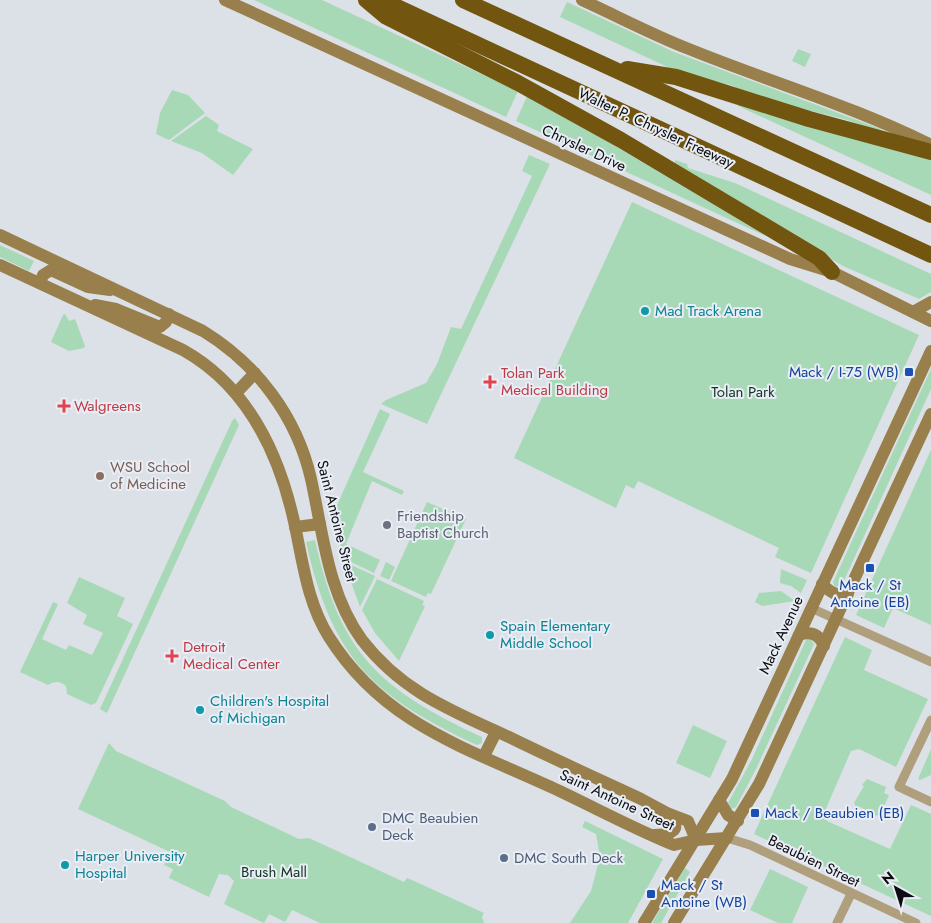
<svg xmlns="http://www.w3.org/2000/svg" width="931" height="923" font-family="Jost,sans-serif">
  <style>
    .green { fill: #a8d9b7 }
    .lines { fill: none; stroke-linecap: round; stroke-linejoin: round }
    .street { stroke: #b09f7d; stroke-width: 9 }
    .secondary { stroke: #987f4b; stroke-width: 12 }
    .highway { stroke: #72550f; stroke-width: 16 }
    .culture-dot { fill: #0f9aa8; stroke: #e9edf5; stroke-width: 2 }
    .transit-dot { fill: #1a4fb4; stroke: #e9edf5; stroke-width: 2 }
    .health-dot { fill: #e0444e; stroke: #e9edf5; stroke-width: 2 }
    .education-dot { fill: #8d6e63; stroke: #e9edf5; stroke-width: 2 }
    .worship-dot { fill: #6b7280; stroke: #e9edf5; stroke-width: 2 }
    .service-dot { fill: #5c6f8a; stroke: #e9edf5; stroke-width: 2 }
    .labels { text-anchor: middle; stroke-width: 4; stroke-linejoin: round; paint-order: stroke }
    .street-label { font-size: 15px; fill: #0c0d10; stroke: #e9edf5 }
    .culture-label { font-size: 15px; fill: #0d838f; stroke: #e9edf5; text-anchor: start }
    .transit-label { font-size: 15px; fill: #164399; stroke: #e9edf5; text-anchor: start }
    .health-label { font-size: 15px; fill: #be3a42; stroke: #e9edf5; text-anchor: start }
    .park-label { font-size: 15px; fill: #11351f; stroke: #e9edf5 }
    .education-label { font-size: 15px; fill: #785e54; stroke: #e9edf5; text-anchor: start }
    .worship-label { font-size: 15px; fill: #5b616d; stroke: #e9edf5; text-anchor: start }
    .service-label { font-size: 15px; fill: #4e5e75; stroke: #e9edf5; text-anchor: start }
  </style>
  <rect width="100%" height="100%" fill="#dce0e7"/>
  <g class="green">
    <path d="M254,0H322L518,91L506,117Z"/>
    <path d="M567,2L674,52L881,129L880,132L844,119L743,94L734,86L676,71L560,17Z"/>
    <path d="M798,49L811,54L805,67L792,61Z"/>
    <path d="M172,90L188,95L205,113L169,140L156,134L160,113Z"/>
    <path d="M528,94L768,237L516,121Z"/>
    <path d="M740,103L931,160V195L738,106Z"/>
    <path d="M206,116L219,125L217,131L253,149L233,175L202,153L171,141Z"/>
    <path d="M529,155L550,164L427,424L381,404L386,400L426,383L437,364L451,327L461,329L532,176L522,171Z"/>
    <path d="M675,160L687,164L688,168L735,183L931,274V292L919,299L843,266L674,165Z"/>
    <path d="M632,202L919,335L811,573L775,557L779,548L638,481L634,489L626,485L616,508L514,458Z"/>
    <path d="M0,245L34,261L29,271L0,257Z"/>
    <path d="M65,314L69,321L75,319L85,346L84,348L69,351L51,342L63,315Z"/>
    <path d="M931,369V389L842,585L835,587L833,582Z"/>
    <path d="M380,409L390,414L363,472L404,491L402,495L372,481L346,544L380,560L374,573L343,558L334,512Z"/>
    <path d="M235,418L239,425L107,713L100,709L232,421Z"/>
    <path d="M931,450V625L893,608L884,628L856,615Z"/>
    <path d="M427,502L466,519L431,594L428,593L426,597L391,581Z"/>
    <path d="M315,540C340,654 379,689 482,737V743L477,745C372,696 332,658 306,542Z"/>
    <path d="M386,562L395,567L389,580L380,576Z"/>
    <path d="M347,563L375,576L360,607L345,565Z"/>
    <path d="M781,569L807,580L801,593L791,586L780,583Z"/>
    <path d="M79,577L125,598L117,616L133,624L96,703L91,705L67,694L66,686C60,681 55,681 48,685L20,672L53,602L58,604L42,639L66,650L69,645L92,655L103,633L83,624L87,615L67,603Z"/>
    <path d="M377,579L424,601L422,605L425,606L399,661L375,633L362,610Z"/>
    <path d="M781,591L795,601L762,606L755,602L759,593Z"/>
    <path d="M845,637L872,650L864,670L928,699L896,767L859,749L851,751L824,813L827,821L890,849L911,805L931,814V916L754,834Z"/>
    <path d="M810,638L814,644L756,769L736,807L731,809L728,803L752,759L806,640Z"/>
    <path d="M693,725L727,741L710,778L676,763Z"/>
    <path d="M109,743L116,751L225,801L231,807L299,839L309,838L404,882L407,878L412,880L484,913L482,917L484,923H320L292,910L285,922L269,914L264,923L224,904L234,881L228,875L219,874L209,897L169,878L173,869L164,865L170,852L78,809Z"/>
    <path d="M931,749V775L920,780L918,779Z"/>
    <path d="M867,779L886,787L884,793L889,795L881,813L877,816L860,807H856L854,803L864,786L862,785Z"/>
    <path d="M585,821L663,859L628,923H570L591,891L600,857L596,834L582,827Z"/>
    <path d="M685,868L690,872L661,923H652Z"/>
    <path d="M770,869L808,887L792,923H778L750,910Z"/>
  </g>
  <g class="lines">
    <g class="street">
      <path d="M811,608L931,662"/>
      <path d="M931,720L899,787L931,802"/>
      <path d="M727,838L750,845L916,923"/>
      <path d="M837,923L851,894"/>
    </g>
    <g class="secondary">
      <path d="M225,0L790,259L832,272L931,321"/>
      <path d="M582,0C617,16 653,35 689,49C770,82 853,106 931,145"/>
      <path d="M0,235L203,331C257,364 297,417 311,479C323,533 328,594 362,640C403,693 453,711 511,738C554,759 598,779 641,799L667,813L688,821L696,840"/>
      <path d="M0,265L183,350C249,387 280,455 295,526C303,564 308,604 329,637C383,723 464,747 551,787C592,806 632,828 674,845L696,840L727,838"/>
      <path d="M40,283L43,275L51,270L88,287L110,290"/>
      <path d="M95,305L116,309L160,327L166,322L169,314"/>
      <path d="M913,312L931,302"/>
      <path d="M236,393L255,373"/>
      <path d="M295,527L320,524"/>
      <path d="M822,584C831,593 836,596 848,594"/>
      <path d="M799,635C811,631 819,634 824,646"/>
      <path d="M484,756L496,732"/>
      <path d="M719,800L728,815L738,821"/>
      <path d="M653,835C671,835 685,830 667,813"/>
      <path d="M644,923L732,779L931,351"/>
      <path d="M674,923L759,784L931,414"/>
    </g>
    <g class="highway">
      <path d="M366,0L385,16L518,83L621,140L819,258L832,272"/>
      <path d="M382,0L931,255"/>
      <path d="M463,0L931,215"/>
      <path d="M627,69L676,77L809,119L931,152"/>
    </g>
  </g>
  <g class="culture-dot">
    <circle cx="645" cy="311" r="5"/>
    <circle cx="490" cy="635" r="5"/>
    <circle cx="200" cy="710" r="5"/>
    <circle cx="65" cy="865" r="5"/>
  </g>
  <g class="transit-dot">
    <rect x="904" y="367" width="10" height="10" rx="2.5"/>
    <rect x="865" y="563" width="10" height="10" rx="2.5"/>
    <rect x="750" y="808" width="10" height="10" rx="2.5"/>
    <rect x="646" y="889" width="10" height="10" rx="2.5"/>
  </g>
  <g class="health-dot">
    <path d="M487.5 374.5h5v5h5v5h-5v5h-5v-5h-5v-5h5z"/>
    <path d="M61.5 398.5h5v5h5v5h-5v5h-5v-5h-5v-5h5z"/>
    <path d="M169.5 648.5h5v5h5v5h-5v5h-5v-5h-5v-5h5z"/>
  </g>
  <circle class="education-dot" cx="100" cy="476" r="5"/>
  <circle class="worship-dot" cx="387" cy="525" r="5"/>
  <g class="service-dot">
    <circle cx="372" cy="827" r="5"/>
    <circle cx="504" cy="858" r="5"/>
  </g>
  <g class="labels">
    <g class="street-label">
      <text transform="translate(656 128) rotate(25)" y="5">Walter P. Chrysler Freeway</text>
      <text transform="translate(584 148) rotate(25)" y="5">Chrysler Drive</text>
      <text transform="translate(337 521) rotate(76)" y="5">Saint Antoine Street</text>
      <text transform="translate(781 635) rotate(-65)" y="5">Mack Avenue</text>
      <text transform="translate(617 800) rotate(25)" y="5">Saint Antoine Street</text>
      <text transform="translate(814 861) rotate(26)" y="5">Beaubien Street</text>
    </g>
    <g class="culture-label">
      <text x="655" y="316">Mad Track Arena</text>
      <text x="500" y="631">Spain Elementary<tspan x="500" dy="17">Middle School</tspan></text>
      <text x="210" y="706">Children's Hospital<tspan x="210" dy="17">of Michigan</tspan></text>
      <text x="75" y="861">Harper University<tspan x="75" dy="17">Hospital</tspan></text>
    </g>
    <g class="transit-label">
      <text x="899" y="377" text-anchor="end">Mack / I-75 (WB)</text>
      <text x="870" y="590" text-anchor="middle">Mack / St<tspan x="870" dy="17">Antoine (EB)</tspan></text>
      <text x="765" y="818">Mack / Beaubien (EB)</text>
      <text x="661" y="890">Mack / St<tspan x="661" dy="17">Antoine (WB)</tspan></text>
    </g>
    <g class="health-label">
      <text x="501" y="378">Tolan Park<tspan x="501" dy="17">Medical Building</tspan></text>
      <text x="74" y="411">Walgreens</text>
      <text x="183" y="652">Detroit<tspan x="183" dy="17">Medical Center</tspan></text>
    </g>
    <g class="park-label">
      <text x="743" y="397">Tolan Park</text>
      <text x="274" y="877">Brush Mall</text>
    </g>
    <g class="education-label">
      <text x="110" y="472">WSU School<tspan x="110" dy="17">of Medicine</tspan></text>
    </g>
    <g class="worship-label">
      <text x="397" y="521">Friendship<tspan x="397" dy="17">Baptist Church</tspan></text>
    </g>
    <g class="service-label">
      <text x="382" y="823">DMC Beaubien<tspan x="382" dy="17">Deck</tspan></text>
      <text x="514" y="863">DMC South Deck</text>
    </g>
  </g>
  <g transform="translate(896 888) rotate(321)" stroke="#e9edf5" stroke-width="4" paint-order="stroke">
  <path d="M0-4L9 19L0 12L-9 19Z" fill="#0c0d10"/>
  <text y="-8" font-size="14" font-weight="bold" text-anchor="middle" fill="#0c0d10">N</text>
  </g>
</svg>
